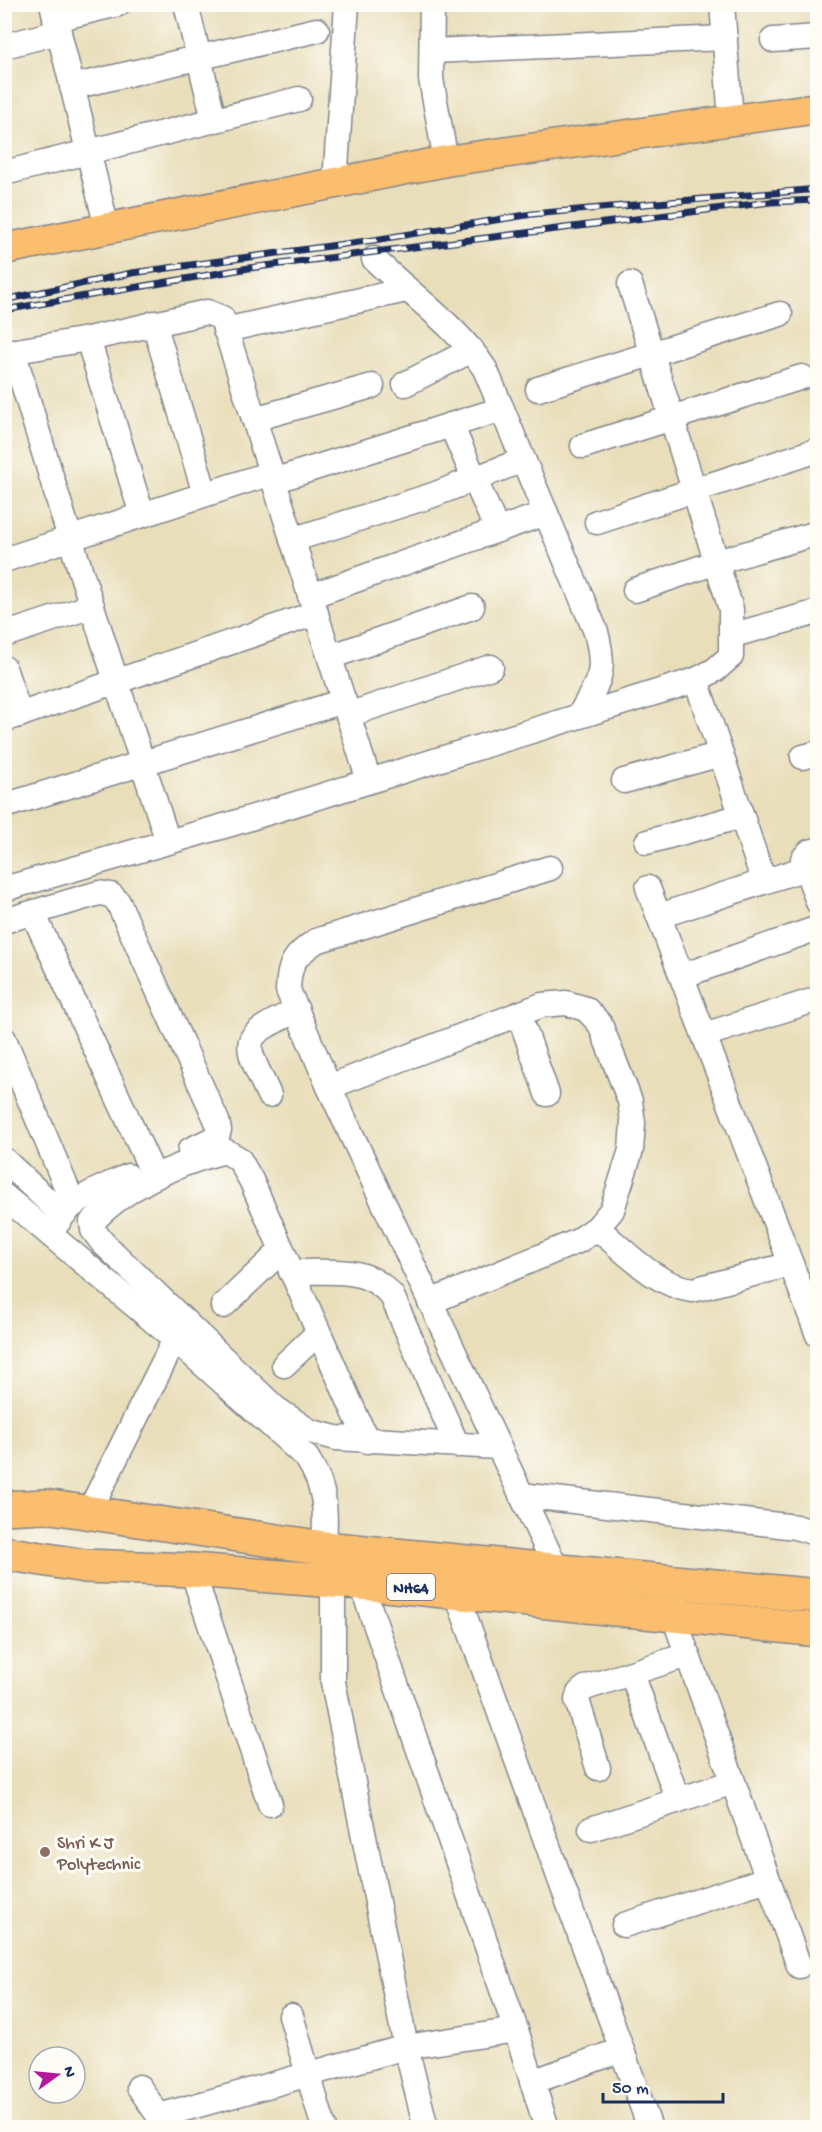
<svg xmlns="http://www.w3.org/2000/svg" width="822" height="2132" font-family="'Gochi Hand',sans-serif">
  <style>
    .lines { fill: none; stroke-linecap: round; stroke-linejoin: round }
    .minor-casing { stroke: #82868c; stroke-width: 27 }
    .major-casing { stroke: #82868c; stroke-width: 33 }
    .highway-casing { stroke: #82868c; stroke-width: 36 }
    .minor { stroke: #fff; stroke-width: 24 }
    .major { stroke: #fbbd6e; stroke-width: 30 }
    .highway { stroke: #fbbd6e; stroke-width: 33 }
    .rail-casing { stroke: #1b2f5e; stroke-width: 7 }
    .rail { stroke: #fdfcf7; stroke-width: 4.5; stroke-dasharray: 14; stroke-linecap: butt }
    .education-dot { fill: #8d6e63; stroke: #fdfcf7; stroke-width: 2 }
    .labels { text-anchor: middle; stroke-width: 6; stroke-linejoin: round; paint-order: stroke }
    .shield { fill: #fdfcf7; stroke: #5f6c8c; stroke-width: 1.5 }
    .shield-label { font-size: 16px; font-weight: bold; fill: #1b2f5e }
    .education-label { font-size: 18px; fill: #785e54; stroke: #fdfcf7; text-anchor: start }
  </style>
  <rect width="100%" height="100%" fill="#fdfcf7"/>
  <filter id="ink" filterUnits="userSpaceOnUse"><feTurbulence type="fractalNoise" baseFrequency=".0167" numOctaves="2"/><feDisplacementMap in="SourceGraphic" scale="12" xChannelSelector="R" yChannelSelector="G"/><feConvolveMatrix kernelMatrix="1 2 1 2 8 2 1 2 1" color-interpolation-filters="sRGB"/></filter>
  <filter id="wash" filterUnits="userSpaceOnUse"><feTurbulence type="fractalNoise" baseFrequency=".008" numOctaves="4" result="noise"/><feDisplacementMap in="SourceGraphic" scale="24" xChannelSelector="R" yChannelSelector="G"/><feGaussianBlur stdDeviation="1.35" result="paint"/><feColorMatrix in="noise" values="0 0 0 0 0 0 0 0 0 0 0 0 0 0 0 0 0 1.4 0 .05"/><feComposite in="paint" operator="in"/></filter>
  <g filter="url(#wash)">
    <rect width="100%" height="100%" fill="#e9deba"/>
  </g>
  <g filter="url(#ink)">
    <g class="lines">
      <g class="minor-casing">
        <g id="minor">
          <path d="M52,4L107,228"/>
          <path d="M186,4L214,120"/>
          <path d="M432,4L431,79L446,161"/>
          <path d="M722,4L731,120"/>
          <path d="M55,19L118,4"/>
          <path d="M773,40L818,37"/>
          <path d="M4,46L59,32"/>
          <path d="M432,51L725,38"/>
          <path d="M72,87L317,30"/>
          <path d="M4,173L299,99"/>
          <path d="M335,183L347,4"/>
          <path d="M374,259C411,295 457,326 485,369L596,632C607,674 599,680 579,716"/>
          <path d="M154,323L205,494"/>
          <path d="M225,330L406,290"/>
          <path d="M88,339L142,515"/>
          <path d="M13,351L70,538L168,842"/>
          <path d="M4,353L88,339L207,312L222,318L369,781"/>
          <path d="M405,384L472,350"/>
          <path d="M538,389L780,314"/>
          <path d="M254,419L372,386"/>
          <path d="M451,425L497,530"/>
          <path d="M583,446L802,377"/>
          <path d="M273,481L502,409"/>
          <path d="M597,522L818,450"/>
          <path d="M292,540L433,495L523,460"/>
          <path d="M4,560L271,473"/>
          <path d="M635,590L717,562L818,533"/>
          <path d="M310,596L546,513"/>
          <path d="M4,635L92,606"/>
          <path d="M733,635L818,612"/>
          <path d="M330,657L472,607"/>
          <path d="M4,668L20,715"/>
          <path d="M696,680L764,882"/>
          <path d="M348,715L491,667"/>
          <path d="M4,720L316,613"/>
          <path d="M803,757L818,753"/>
          <path d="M624,781L721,754"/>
          <path d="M4,806L344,701"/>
          <path d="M647,842L742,816"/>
          <path d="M818,850L809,852L803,859L818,902"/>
          <path d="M550,868L316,941C294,956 289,963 288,990L329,1087L562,1581"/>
          <path d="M648,888L818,1335"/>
          <path d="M4,889L231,824L696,680L715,670L731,656V609L630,284"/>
          <path d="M33,913L149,1165"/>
          <path d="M659,916L806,868"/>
          <path d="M4,921L99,893L111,895L118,902L217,1121L219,1130L217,1137L190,1150"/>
          <path d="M682,976L818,928"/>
          <path d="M519,1014L547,1094"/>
          <path d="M704,1035L818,999"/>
          <path d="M4,1039L73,1203"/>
          <path d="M329,1087L542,1005L566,1003L586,1009L600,1024L630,1101L633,1123L631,1150L612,1210L597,1228L578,1241L430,1302"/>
          <path d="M269,1095C242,1037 238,1039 297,1010"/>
          <path d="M4,1160L62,1214"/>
          <path d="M4,1196L175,1339L307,1458C327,1489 326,1512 324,1548"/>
          <path d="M597,1228C625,1251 656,1286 693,1290L791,1264"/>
          <path d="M51,1234C70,1197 92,1193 128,1176"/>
          <path d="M291,1272C330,1273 366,1264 392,1296L457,1445"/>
          <path d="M223,1306L282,1250"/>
          <path d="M284,1365L318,1333"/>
          <path d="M367,1441L251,1180L239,1159L225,1151C176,1164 127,1185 92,1222L93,1230L102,1242L275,1408L309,1431L336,1438L498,1447"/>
          <path d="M521,1495L796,1527L818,1534"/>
          <path d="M89,1512L175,1339"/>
          <path d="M333,1567V1682L406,2047L426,2128"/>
          <path d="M192,1570L270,1804"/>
          <path d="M361,1583L516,2030L547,2128"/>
          <path d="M456,1592L650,2128"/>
          <path d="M675,1602L674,1615L679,1631L799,1966"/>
          <path d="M632,1674L678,1800"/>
          <path d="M598,1768L577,1700L579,1693L585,1688L687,1655"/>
          <path d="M591,1829L733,1782"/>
          <path d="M624,1925L767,1879"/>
          <path d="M291,2016L324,2128"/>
          <path d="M532,2082L621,2050"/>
          <path d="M139,2087L167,2128"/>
          <path d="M159,2116L406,2047L516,2030"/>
        </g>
      </g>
      <g class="major-casing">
        <path id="major" d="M4,249L446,161L818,108"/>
      </g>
      <g class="highway-casing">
        <g id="highway">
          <path d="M4,1508L45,1506L324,1548L818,1596"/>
          <path d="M4,1553L85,1566L192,1570L385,1585L818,1630"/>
        </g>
      </g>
      <use href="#minor" class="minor"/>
      <use href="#major" class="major"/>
      <use href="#highway" class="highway"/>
      <g class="rail-casing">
        <g id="rail">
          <path d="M4,300L132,273L374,240L532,214L818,189"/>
          <path d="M4,310L249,268L770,202L818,200"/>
        </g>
      </g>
      <use href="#rail" class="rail"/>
    </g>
  </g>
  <circle class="education-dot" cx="45" cy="1852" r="6"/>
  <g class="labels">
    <rect class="shield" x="387" y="1574" width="48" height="26" rx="4.5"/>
    <g class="shield-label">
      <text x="411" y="1593">NH64</text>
    </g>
    <g class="education-label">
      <text x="57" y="1848">Shri K J<tspan x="57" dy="21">Polytechnic</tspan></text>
    </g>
  </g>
  <rect width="822" height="2132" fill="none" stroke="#fdfcf7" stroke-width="24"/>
  <g transform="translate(57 2075) rotate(75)"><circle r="28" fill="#fdfcf7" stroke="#a3aaba" stroke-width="1.5"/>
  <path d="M0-4.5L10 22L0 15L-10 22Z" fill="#b5179e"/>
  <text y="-9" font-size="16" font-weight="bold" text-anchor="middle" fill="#1b2f5e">N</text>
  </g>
  <path d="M603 2093v9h120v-9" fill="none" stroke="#1b2f5e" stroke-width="3"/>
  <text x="612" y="2093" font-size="18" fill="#1b2f5e" stroke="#fdfcf7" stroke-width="4.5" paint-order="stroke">50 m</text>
</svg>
